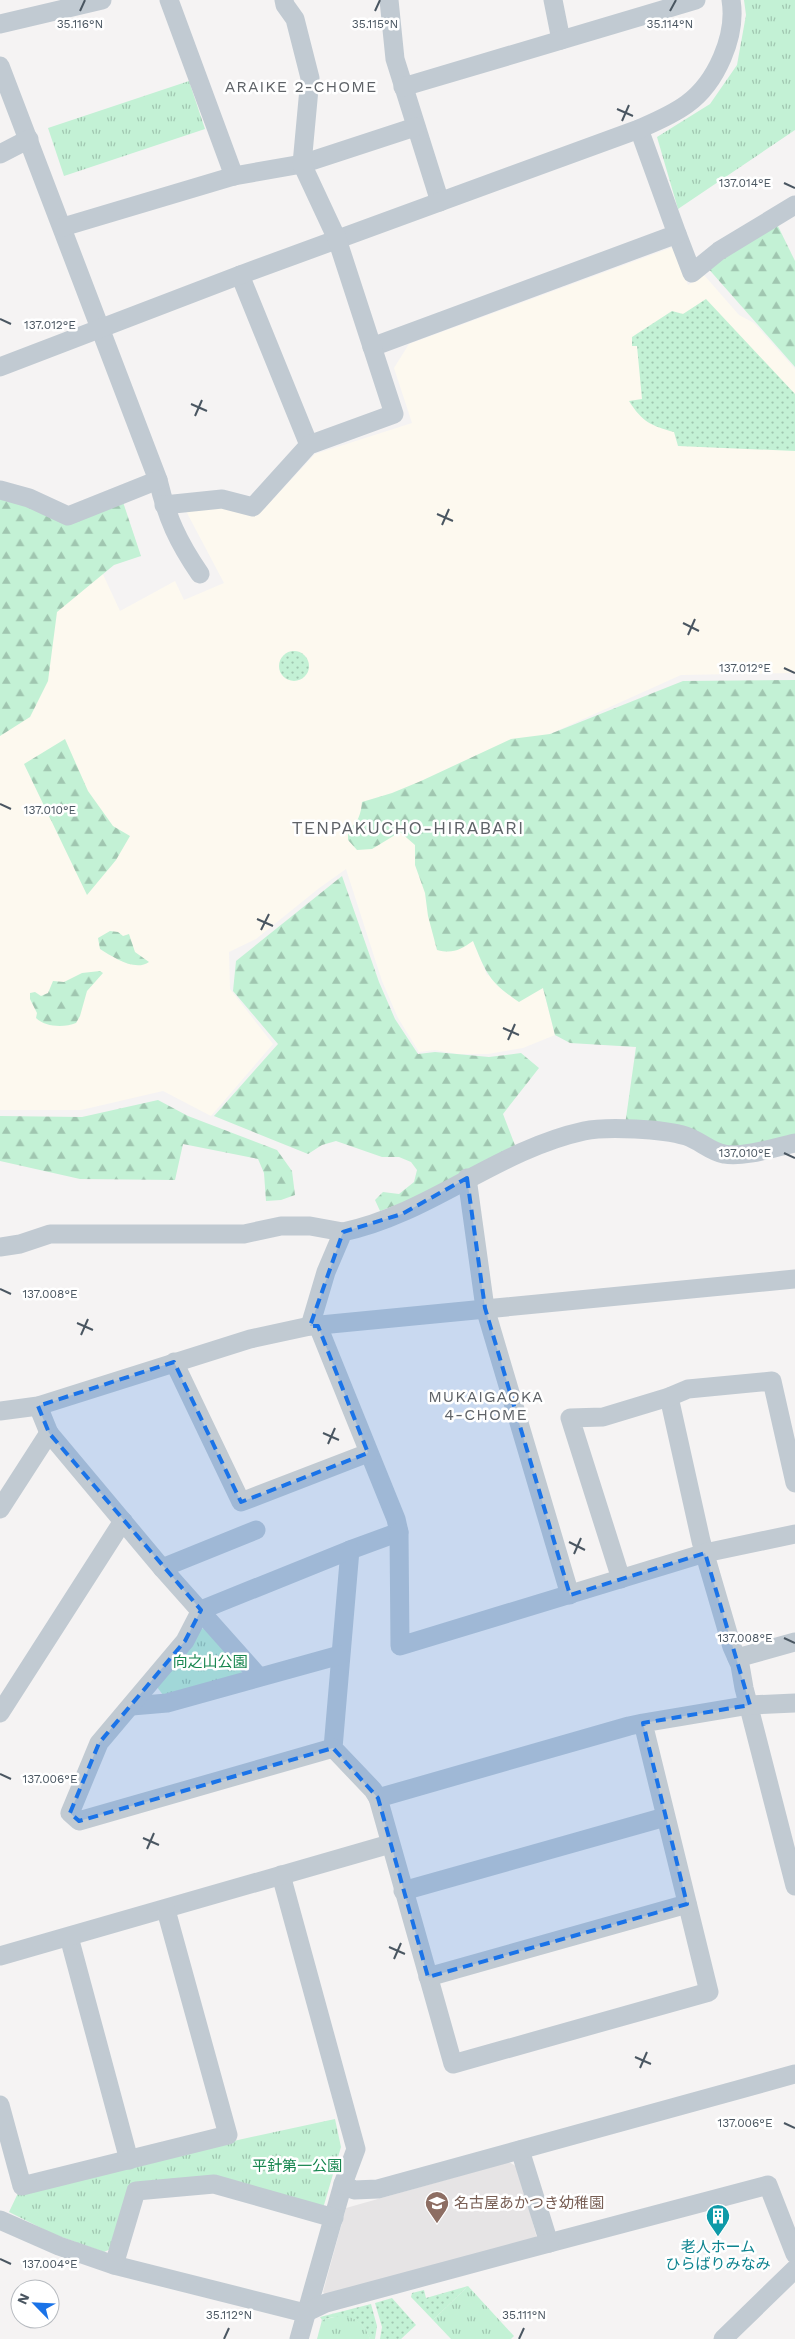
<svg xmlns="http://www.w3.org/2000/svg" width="795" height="2339" font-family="'Work Sans','Noto Sans JP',sans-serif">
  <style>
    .commercial { fill: #fdf9ef }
    .education { fill: #e6e4e5 }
    .grass { fill: url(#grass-dots) }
    .forest { fill: url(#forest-firs) }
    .park { fill: url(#park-tufts) }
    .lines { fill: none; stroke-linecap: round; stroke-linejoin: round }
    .minor { stroke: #c1cad2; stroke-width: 19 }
    .marked { fill: #1a73e8; fill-opacity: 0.2; stroke: #1a73e8; stroke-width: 4; stroke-dasharray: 10 6; stroke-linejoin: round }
    .ticks { fill: none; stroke: #4a5661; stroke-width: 2 }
    .labels { text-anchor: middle; stroke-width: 5; stroke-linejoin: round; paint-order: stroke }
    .park-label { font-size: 15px; fill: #17864f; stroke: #fff }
    .education-label { font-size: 15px; fill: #785e54; stroke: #fff; text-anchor: start }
    .culture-label { font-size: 15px; fill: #0d838f; stroke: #fff }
    .neighbourhood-label { font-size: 16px; letter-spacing: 1px; fill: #5f6368; stroke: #fff }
    .quarter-label { font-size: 18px; letter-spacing: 1px; fill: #5f6368; stroke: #fff }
    .ticks-label { font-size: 12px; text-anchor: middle; fill: #4a5661; stroke: #fff; stroke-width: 5; stroke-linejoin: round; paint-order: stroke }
  </style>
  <defs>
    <pattern id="grass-dots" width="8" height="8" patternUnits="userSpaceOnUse" patternTransform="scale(1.25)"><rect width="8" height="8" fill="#c3f1d5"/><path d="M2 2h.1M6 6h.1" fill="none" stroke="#a0c6b0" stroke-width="1.8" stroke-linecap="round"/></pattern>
    <pattern id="forest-firs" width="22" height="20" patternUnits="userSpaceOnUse" patternTransform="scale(1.25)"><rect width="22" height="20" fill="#c3f1d5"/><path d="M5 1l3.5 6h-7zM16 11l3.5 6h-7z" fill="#a0c6b0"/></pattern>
    <pattern id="park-tufts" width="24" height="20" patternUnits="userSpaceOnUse" patternTransform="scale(1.25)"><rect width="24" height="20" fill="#c3f1d5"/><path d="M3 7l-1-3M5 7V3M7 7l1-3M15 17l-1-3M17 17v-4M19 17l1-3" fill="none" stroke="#a0c6b0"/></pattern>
  </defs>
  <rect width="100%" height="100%" fill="#f5f3f3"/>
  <path class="commercial" d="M673,247L688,285L704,275L739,315L754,323L795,369V673L681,675L550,734L473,941L487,975L543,988L555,1035L523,1048L488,1054H458L435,1050L419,1052L398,1018L382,981L346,869L318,889L256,939L229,952L230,989L273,1044L211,1116L163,1091L81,1110H0V616L100,568L120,611L175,581L184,600L224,583L186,511L223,505L254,515L264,509L315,454L412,423L394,368L409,344Z"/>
  <path class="education" d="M509,2162L519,2168L537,2239L327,2297L323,2292L346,2208Z"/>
  <g class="grass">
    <path d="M706,299L795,394V451L678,446L674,432C652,426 642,422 629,401L642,399L637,346H632V337L672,311L683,314Z"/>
    <circle cx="294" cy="666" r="15"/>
    <path d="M468,2286L433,2320L411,2297L412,2293L424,2290L426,2298Z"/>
    <path d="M392,2298L416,2325L401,2339H380L382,2327L375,2303Z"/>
    <path d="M371,2304L377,2326L375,2339H370C362,2316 343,2313 322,2320L320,2317Z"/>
  </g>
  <g class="forest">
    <path d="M774,218L795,261V367L706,266Z"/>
    <path d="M0,498L67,508L122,499L141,556L114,565L57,612L48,681L30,717L0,736Z"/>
    <path d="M795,680V1135L761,1144L725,1148L625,1125L636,1047L570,1043L555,1035L543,988L519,1002C489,982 486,973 473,941C460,950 453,954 437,950L428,916L425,893L415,865V845L400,832L372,849L357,850L348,840V830C358,823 361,814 362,802L392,793L421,781L511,739L550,734L683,681Z"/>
    <path d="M65,739L88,791L113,826L130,836L116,860L87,895L24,764Z"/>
    <path d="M342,876L379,982L395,1019L418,1054L435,1052L489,1057L521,1053L539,1068L503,1114L516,1148L437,1190L380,1211L375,1200L383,1192L399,1194L414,1182L417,1170L411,1162L399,1157H382L336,1141L322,1145L308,1154L214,1116L278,1044L233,991L236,961Z"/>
    <path d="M110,931L118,932L123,936L129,934L135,952L149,962C135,972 113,957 100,949L98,938Z"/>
    <path d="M100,971L103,973L87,991L80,1016L76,1023C64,1028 45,1027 36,1018L37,1013L30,999V993L35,992L41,996L48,993L53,981L64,982L82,973Z"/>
    <path d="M158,1100L188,1116L277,1150L292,1171L295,1195L281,1200L266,1201L264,1173L258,1159L183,1144L175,1180L80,1179L0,1161V1116L82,1117Z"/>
  </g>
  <g class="park">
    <path d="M744,0H795V130L678,209L657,137L710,104L737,65L746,15Z"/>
    <path d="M189,81L205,129L64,176L48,128Z"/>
    <path d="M212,1627L244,1665L240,1678L166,1699L157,1687L199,1629Z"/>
    <path d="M335,2119L341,2147L324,2205L317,2210L211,2179L131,2187L113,2248L104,2252L53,2234L9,2212L19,2191L238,2140Z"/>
    <path d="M468,2286L514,2336L511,2339H451L433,2320Z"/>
    <path d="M339,2316C355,2316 365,2324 370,2339H317L322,2320Z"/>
  </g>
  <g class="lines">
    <g class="minor">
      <path d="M169,0L234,176"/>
      <path d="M389,0L395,59L440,202"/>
      <path d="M553,0L561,40"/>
      <path d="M0,24L102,0"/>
      <path d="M0,66L158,480C167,518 178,542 200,574"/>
      <path d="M403,87L696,0"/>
      <path d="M0,154L29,139"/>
      <path d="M63,227L234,176L302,164L415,127"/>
      <path d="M677,234L692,273L719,251L795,205"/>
      <path d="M240,275L309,445"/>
      <path d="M372,347L677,234L639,129"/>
      <path d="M0,367L240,275L639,129C655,122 672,115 687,104C716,83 737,36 731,0"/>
      <path d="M0,490L29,498L68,516L158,480"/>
      <path d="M164,505L222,499L253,507L309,445L394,414L337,239L302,164L310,78L295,19L285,5L284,0"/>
      <path d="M467,1178L485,1308L570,1595"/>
      <path d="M0,1247L20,1244L50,1234H244L281,1226H310L343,1232"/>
      <path d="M310,1326L326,1272L343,1232C429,1214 497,1150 584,1131C607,1126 663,1129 686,1136C699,1140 711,1152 724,1154C743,1158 776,1147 795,1143"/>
      <path d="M318,1326L396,1519L399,1532L350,1550L333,1748L373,1790L378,1798"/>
      <path d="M174,1362L241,1502L368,1453"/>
      <path d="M669,1397L701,1541L732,1647L740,1665L744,1688L795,1886"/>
      <path d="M38,1406L49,1433L162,1568L259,1677"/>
      <path d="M0,1411L38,1406L250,1339L310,1326L795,1279"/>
      <path d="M0,1509L49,1433"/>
      <path d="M399,1532L400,1646L705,1553L795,1534"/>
      <path d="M162,1568L256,1530"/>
      <path d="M621,1579L570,1418L603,1417L669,1397L688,1389L772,1381L795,1483"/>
      <path d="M737,1658L795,1642"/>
      <path d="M132,1706L167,1703L340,1655"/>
      <path d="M0,1713L123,1521"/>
      <path d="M643,1723L709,1992L453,2064L378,1798L629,1726L643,1723L750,1705L795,1703"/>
      <path d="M333,1748L79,1821L70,1813L99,1743L185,1641L201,1610L350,1550"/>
      <path d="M281,1875L356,2149L343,2184L299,2339"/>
      <path d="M403,1891L665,1817"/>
      <path d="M69,1937L129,2160"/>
      <path d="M0,1956L390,1844"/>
      <path d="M428,1977L687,1904"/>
      <path d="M0,2105L22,2186L228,2135L166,1910"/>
      <path d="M520,2150L549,2243L768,2185L795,2254"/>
      <path d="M343,2184L354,2190L378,2189L795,2074"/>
      <path d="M0,2220L59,2246L114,2265L305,2313L326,2303L549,2243"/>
      <path d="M114,2265L136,2191L214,2184L334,2218"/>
      <path d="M723,2339L795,2269"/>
    </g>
  </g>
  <path class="marked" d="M467,1178L485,1308L570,1595L705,1553L750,1705L643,1723L687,1904L428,1977L378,1798L333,1748L79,1821L70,1813L99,1743L185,1641L201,1610L49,1433L38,1406L174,1362L241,1502L368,1453L318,1326H310L343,1232L402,1214Z"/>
  <path class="ticks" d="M80,11L85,0M375,11L380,0M670,11L676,0M617,109L633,116M622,121L629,105M784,183L795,188M0,319L11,324M191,404L207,411M195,416L202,400M437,514L453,521M442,525L449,509M683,623L699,631M688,635L695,619M784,668L795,673M0,804L11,809M257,919L273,926M261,930L269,914M503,1028L519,1035M508,1040L515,1024M784,1153L795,1158M0,1289L11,1294M77,1323L93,1330M81,1335L88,1319M323,1433L339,1440M328,1444L335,1428M569,1542L585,1550M574,1554L581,1538M784,1638L795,1643M0,1774L11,1779M143,1838L159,1845M147,1849L154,1833M389,1947L405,1954M394,1959L401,1943M635,2057L651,2064M640,2068L647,2052M784,2123L795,2128M0,2259L11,2264M224,2339L229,2328M519,2339L524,2328"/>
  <defs>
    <g id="school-pin" transform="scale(1.25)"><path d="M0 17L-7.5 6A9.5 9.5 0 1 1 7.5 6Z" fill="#8d6e63" stroke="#fff"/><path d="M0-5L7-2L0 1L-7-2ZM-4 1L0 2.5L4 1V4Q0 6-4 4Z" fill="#fff"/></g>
    <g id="building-pin" transform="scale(1.25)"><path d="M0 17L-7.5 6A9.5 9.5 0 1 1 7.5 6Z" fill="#0f9aa8" stroke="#fff"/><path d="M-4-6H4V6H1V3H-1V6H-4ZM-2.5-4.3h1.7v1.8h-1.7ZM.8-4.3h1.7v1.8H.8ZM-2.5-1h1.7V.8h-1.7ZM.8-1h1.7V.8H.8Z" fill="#fff"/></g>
  </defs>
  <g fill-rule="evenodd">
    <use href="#school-pin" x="437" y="2203"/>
    <use href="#building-pin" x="718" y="2216"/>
  </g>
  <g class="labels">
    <g class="park-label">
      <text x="210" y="1667">向之山公園</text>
      <text x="297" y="2171">平針第一公園</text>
    </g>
    <g class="education-label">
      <text x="454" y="2208">名古屋あかつき幼稚園</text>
    </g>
    <g class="culture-label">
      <text x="718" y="2252">老人ホーム<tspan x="718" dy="17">ひらばりみなみ</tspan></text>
    </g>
    <g class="neighbourhood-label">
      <text x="301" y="92">ARAIKE 2-CHOME</text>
      <text x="486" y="1402">MUKAIGAOKA<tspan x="486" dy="18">4-CHOME</tspan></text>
    </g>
    <g class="quarter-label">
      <text x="408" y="834">TENPAKUCHO-HIRABARI</text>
    </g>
  </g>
  <g class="ticks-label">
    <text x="80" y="28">35.116°N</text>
    <text x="375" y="28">35.115°N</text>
    <text x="670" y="28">35.114°N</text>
    <text x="745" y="187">137.014°E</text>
    <text x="50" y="329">137.012°E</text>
    <text x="745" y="672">137.012°E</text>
    <text x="50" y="814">137.010°E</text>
    <text x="745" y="1157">137.010°E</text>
    <text x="50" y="1298">137.008°E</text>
    <text x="745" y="1642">137.008°E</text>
    <text x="50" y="1783">137.006°E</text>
    <text x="745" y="2127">137.006°E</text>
    <text x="50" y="2268">137.004°E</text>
    <text x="229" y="2319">35.112°N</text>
    <text x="524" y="2319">35.111°N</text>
  </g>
  <g transform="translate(35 2304) rotate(294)"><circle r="24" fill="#ffffff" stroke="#b7bbc0"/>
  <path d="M0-4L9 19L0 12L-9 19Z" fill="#1a73e8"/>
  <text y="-8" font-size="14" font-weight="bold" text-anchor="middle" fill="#4a5661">N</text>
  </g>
</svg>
